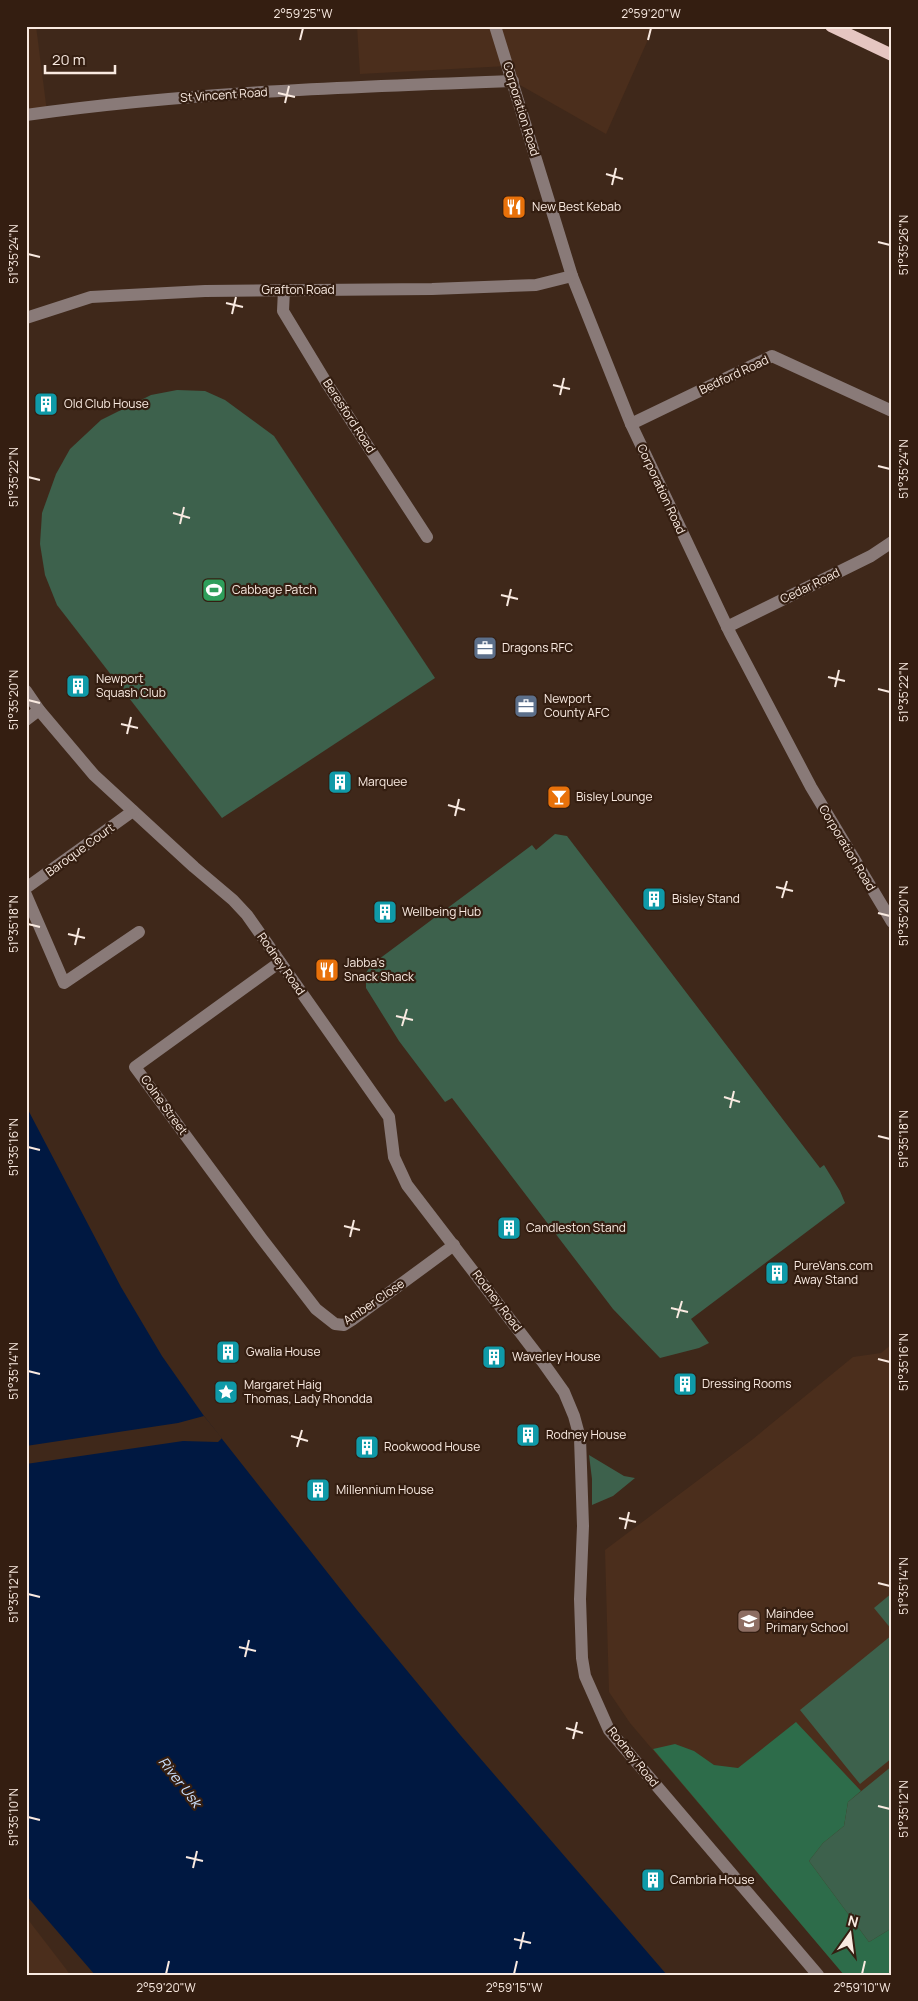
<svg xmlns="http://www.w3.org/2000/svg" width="918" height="2001" font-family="Manrope,sans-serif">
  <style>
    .built { fill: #4b2e1c }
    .green { fill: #3d614c }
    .forest { fill: #2d6c4a }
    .water { fill: #001841 }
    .pier { fill: #3f281a }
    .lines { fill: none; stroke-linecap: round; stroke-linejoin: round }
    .minor { stroke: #897a78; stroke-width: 12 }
    .major { stroke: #e5c6c1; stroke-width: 12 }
    .ticks { fill: none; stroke: #f9eae1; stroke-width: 2 }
    .labels { text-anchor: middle; stroke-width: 4.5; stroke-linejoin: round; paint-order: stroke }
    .street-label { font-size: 12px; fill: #f9eae1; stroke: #341e11 }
    .poi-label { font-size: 12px; fill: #f9eae1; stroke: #341e11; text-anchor: start }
    .water-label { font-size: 14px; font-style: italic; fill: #cce1fe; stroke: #341e11 }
    .neatline { fill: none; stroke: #f9eae1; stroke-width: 2 }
    .ticks-label { font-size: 12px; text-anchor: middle; fill: #f9eae1 }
  </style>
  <rect width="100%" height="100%" fill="#3f281a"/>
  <g class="built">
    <path d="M26,26H36L47,112L26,115Z"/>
    <path d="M357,26H654L606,134L513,81L507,66L360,74Z"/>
    <path d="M892,1344V1974L844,1975L630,1723L609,1692L605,1550L753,1439L853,1357L881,1353Z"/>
    <path d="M26,1917L66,1969L70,1975H26Z"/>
  </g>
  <g class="green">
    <path d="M177,390L205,391L225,400L274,436L435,678L222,818L57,605L45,575L40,544L42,513L56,474L70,449L101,420L151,395Z"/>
    <path d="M555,834L567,836L820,1168L824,1165L840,1191L845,1203L691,1319L709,1343L699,1348L660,1358L613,1309L452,1098L445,1102L399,1041L366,988V973L371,965L532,845L536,850Z"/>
    <path d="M589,1455L624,1476L635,1478L613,1496L592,1505V1479Z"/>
    <path d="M892,1593V1630L874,1608Z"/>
    <path d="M892,1635V1758L860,1784L800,1710Z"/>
    <path d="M892,1766V1928L869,1942L809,1861L823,1843L844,1826L848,1802Z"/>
  </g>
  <path class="forest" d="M796,1722L861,1791L848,1802L844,1826L823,1843L809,1861L869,1942L892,1928L891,1975H844L653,1749L675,1744L694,1751L714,1765L738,1768Z"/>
  <path class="water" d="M26,1106L121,1287L162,1356L204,1416L357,1610L461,1736L667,1975H95L26,1895Z"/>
  <path class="pier" d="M204,1416L222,1438L218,1442L183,1441L26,1464V1446L178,1423Z"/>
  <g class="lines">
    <g class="minor">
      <path d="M495,26L572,276L631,424L730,633L811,787L892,922"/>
      <path d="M26,115C187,92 351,87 513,81"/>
      <path d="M284,290L283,311L326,382L427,537"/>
      <path d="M26,318L91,297L205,291L432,289L536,285L572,276"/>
      <path d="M631,424L772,356L892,411"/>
      <path d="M727,627L871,556L892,542"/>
      <path d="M26,691L39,710L94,775L194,867L233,900L247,915L389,1117L394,1157L407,1185L542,1361L564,1392L574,1416L580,1438L583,1526L580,1599L582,1658L585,1676L609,1730L818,1975"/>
      <path d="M26,720L39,710"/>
      <path d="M26,888L133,811"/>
      <path d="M26,895L64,983L139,932"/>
      <path d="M280,962L135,1067L262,1239L316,1309L335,1324L344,1325L352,1320L454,1245"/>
    </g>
    <path class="major" d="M831,26L892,55"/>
  </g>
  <path class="ticks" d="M300,40L303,28M648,40L651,28M278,93L295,97M285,103L289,86M606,174L623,179M612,185L616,168M878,242L890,245M28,254L40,257M226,303L243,307M232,314L236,297M553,385L570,389M560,395L564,378M878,466L890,469M28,477L40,480M173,513L190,518M180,524L184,507M501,595L518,599M507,606L511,589M828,677L845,681M835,687L839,670M878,689L890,692M28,700L40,703M121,724L138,728M127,734L131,717M448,805L465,810M455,816L459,799M776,887L793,891M782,898L787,881M878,913L890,916M28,924L40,927M68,934L85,938M75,945L79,928M396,1016L413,1020M402,1026L407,1009M724,1097L740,1102M730,1108L734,1091M878,1136L890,1139M28,1147L40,1150M344,1226L360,1230M350,1237L354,1220M671,1308L688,1312M677,1318L682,1301M878,1359L890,1362M28,1371L40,1374M291,1436L308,1441M297,1447L302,1430M619,1518L636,1522M625,1529L629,1512M878,1583L890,1586M28,1594L40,1597M239,1647L256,1651M245,1657L249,1640M566,1728L583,1733M573,1739L577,1722M878,1806L890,1809M28,1817L40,1820M186,1857L203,1861M193,1868L197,1851M514,1939L531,1943M520,1949L524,1932M166,1974L169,1961M514,1974L517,1961M862,1974L865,1961"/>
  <defs>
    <g id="restaurant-square" transform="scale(1.25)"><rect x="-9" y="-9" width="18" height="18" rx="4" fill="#e8710a" stroke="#341e11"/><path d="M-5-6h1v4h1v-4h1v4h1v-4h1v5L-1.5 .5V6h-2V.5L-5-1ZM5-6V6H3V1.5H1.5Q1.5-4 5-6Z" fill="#fff"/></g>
    <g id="building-square" transform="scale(1.25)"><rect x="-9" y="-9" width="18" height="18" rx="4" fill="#0f9aa8" stroke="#341e11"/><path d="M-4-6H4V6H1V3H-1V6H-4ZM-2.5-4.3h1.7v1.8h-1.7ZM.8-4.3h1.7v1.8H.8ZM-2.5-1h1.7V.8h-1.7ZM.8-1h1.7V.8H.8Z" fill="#fff"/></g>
    <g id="stadium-square" transform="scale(1.25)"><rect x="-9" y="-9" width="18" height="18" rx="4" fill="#2e9e5b" stroke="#341e11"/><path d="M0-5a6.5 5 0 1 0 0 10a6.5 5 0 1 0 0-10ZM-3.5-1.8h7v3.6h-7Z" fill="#fff"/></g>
    <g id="office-square" transform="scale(1.25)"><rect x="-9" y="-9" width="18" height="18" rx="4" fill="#5c6f8a" stroke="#341e11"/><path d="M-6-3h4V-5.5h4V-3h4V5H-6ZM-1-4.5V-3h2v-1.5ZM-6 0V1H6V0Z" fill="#fff"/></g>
    <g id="bar-square" transform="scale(1.25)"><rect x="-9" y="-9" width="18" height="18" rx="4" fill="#e8710a" stroke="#341e11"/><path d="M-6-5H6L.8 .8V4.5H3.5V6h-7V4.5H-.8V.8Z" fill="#fff"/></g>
    <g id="sight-square" transform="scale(1.25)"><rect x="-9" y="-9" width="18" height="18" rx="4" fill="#0f9aa8" stroke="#341e11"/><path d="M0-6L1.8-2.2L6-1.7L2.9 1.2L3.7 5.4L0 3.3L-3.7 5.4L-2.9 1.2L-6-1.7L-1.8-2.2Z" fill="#fff"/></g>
    <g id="school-square" transform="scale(1.25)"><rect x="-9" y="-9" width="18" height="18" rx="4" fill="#8d6e63" stroke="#341e11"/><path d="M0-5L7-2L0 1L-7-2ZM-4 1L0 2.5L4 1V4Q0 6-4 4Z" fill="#fff"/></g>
  </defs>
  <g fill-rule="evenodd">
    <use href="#restaurant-square" x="514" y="207"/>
    <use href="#building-square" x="46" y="404"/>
    <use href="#stadium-square" x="214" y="590"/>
    <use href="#office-square" x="485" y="648"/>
    <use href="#building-square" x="78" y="686"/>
    <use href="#office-square" x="526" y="706"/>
    <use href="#building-square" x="340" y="782"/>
    <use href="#bar-square" x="559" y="797"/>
    <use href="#building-square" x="654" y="899"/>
    <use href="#building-square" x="385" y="912"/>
    <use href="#restaurant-square" x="327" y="970"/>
    <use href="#building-square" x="509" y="1228"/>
    <use href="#building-square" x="777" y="1273"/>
    <use href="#building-square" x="228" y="1352"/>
    <use href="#building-square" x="494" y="1357"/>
    <use href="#building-square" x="685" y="1384"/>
    <use href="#sight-square" x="226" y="1392"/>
    <use href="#building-square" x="528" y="1435"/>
    <use href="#building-square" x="367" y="1447"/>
    <use href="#building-square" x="318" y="1490"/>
    <use href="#school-square" x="749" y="1621"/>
    <use href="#building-square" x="653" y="1880"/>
  </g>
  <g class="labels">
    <g class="street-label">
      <text transform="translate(224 95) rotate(-4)" y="4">St Vincent Road</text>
      <text transform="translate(521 109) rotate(73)" y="4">Corporation Road</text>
      <text x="298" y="294">Grafton Road</text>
      <text transform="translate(734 375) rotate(-25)" y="4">Bedford Road</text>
      <text transform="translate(349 416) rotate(57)" y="4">Beresford Road</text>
      <text transform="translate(661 489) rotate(65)" y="4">Corporation Road</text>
      <text transform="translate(810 586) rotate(-26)" y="4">Cedar Road</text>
      <text transform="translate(847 848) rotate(59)" y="4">Corporation Road</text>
      <text transform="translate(80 850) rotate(-36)" y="4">Baroque Court</text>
      <text transform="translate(281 964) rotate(55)" y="4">Rodney Road</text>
      <text transform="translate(164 1105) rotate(54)" y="4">Colne Street</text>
      <text transform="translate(497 1301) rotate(53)" y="4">Rodney Road</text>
      <text transform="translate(374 1302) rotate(-34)" y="4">Amber Close</text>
      <text transform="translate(633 1757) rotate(51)" y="4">Rodney Road</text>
    </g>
    <g class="poi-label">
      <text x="532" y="211">New Best Kebab</text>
      <text x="64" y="408">Old Club House</text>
      <text x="232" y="594">Cabbage Patch</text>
      <text x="502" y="652">Dragons RFC</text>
      <text x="96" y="683">Newport<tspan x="96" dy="14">Squash Club</tspan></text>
      <text x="544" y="703">Newport<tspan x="544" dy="14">County AFC</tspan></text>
      <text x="358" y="786">Marquee</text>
      <text x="576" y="801">Bisley Lounge</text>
      <text x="672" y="903">Bisley Stand</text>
      <text x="402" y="916">Wellbeing Hub</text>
      <text x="344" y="967">Jabba's<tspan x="344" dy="14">Snack Shack</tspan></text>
      <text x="526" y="1232">Candleston Stand</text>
      <text x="794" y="1270">PureVans.com<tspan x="794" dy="14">Away Stand</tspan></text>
      <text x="246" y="1356">Gwalia House</text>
      <text x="512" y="1361">Waverley House</text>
      <text x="702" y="1388">Dressing Rooms</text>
      <text x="244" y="1389">Margaret Haig<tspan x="244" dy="14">Thomas, Lady Rhondda</tspan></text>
      <text x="546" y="1439">Rodney House</text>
      <text x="384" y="1451">Rookwood House</text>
      <text x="336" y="1494">Millennium House</text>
      <text x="766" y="1618">Maindee<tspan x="766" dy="14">Primary School</tspan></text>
      <text x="670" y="1884">Cambria House</text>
    </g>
    <g class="water-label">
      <text transform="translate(180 1782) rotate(52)" y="5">River Usk</text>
    </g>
  </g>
  <rect width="918" height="2001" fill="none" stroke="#341e11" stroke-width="55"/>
  <g transform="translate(850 1934) rotate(14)" stroke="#341e11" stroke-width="4" paint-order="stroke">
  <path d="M0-4L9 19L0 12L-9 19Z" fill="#f9eae1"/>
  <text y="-8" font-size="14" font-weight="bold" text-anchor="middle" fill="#f9eae1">N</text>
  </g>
  <path d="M45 65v8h70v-8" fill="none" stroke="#f9eae1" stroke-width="2.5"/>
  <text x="52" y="65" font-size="15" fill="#f9eae1" stroke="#341e11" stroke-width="4" paint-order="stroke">20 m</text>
  <rect x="28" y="28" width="862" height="1946" class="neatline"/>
  <g class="ticks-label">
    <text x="303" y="18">2°59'25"W</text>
    <text x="651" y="18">2°59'20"W</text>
    <text transform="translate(904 245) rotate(-90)" y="4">51°35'26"N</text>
    <text transform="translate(14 254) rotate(-90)" y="4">51°35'24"N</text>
    <text transform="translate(904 469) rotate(-90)" y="4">51°35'24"N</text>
    <text transform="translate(14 477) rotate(-90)" y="4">51°35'22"N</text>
    <text transform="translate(904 692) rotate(-90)" y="4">51°35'22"N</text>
    <text transform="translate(14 700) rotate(-90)" y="4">51°35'20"N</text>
    <text transform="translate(904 916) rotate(-90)" y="4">51°35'20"N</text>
    <text transform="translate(14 924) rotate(-90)" y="4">51°35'18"N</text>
    <text transform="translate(904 1139) rotate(-90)" y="4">51°35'18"N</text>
    <text transform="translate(14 1147) rotate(-90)" y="4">51°35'16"N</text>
    <text transform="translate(904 1362) rotate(-90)" y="4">51°35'16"N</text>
    <text transform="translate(14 1371) rotate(-90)" y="4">51°35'14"N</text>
    <text transform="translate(904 1586) rotate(-90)" y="4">51°35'14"N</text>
    <text transform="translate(14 1594) rotate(-90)" y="4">51°35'12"N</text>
    <text transform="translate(904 1809) rotate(-90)" y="4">51°35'12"N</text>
    <text transform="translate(14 1817) rotate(-90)" y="4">51°35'10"N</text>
    <text x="166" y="1992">2°59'20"W</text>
    <text x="514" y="1992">2°59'15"W</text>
    <text x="862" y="1992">2°59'10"W</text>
  </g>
</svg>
